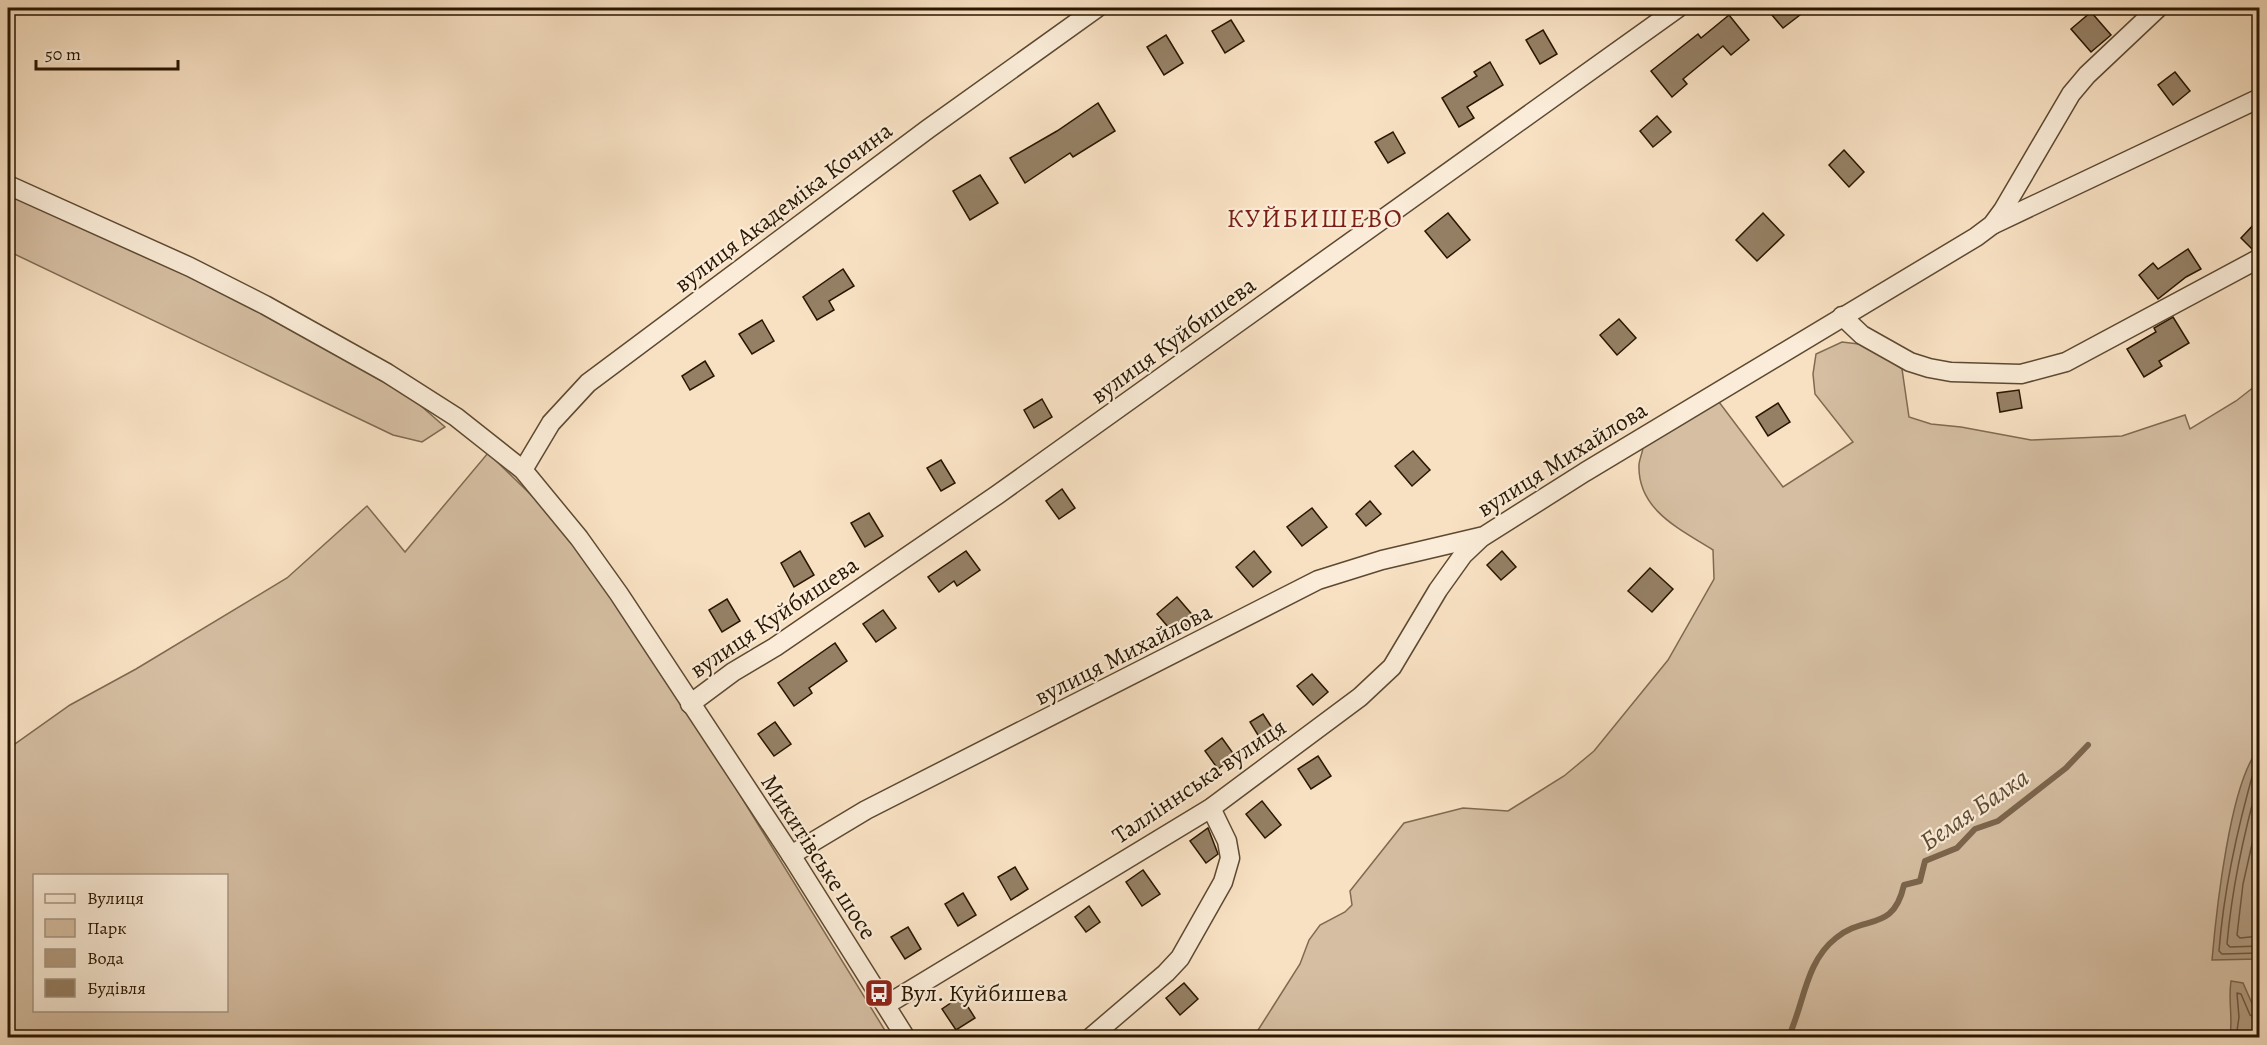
<svg xmlns="http://www.w3.org/2000/svg" width="2267" height="1045" font-family="Alegreya,serif">
  <style>
    .green { fill: #d5bea2; stroke: #7f6a51; stroke-width: 1.5; fill-rule: evenodd }
    .water { fill: #b29c81; stroke: #7b664d; stroke-width: 1.5 }
    .lines { fill: none; stroke-linecap: round; stroke-linejoin: round }
    .shore { stroke: #6e5940; stroke-width: 1.5 }
    .stream { stroke: #7b664d; stroke-width: 6 }
    .building { fill: #958065; stroke: #291600; stroke-width: 1.5 }
    .minor-casing { stroke: #5d4931; stroke-width: 21 }
    .minor { stroke: #faecd8; stroke-width: 18 }
    .labels { text-anchor: middle; stroke-width: 4.5; stroke-linejoin: round; paint-order: stroke }
    .street-label { font-size: 24px; fill: #291600; stroke: #faecd8 }
    .poi-label { font-size: 24px; fill: #291600; stroke: #faecd8; text-anchor: start }
    .neighbourhood-label { font-size: 26px; letter-spacing: 1.5px; fill: #7a1f14; stroke: #faecd8 }
    .water-label { font-size: 26px; font-style: italic; fill: #604c34; stroke: #faecd8 }
  </style>
  <rect width="100%" height="100%" fill="#f8e1c3"/>
  <filter id="stains"><feTurbulence type="fractalNoise" baseFrequency=".00333" numOctaves="4"/><feColorMatrix values="0 0 0 0 .2 0 0 0 0 .09 0 0 0 0 .02 0 0 0 .5 -.17"/></filter>
  <radialGradient id="worn" r=".72"><stop offset=".6" stop-color="#630" stop-opacity="0"/><stop offset="1" stop-color="#630" stop-opacity=".3"/></radialGradient>
  <g class="green">
    <path d="M8,194L193,272L413,399L445,427L422,442L393,435L8,251Z"/>
    <path d="M1842,342L1867,345L1902,369L1909,417L1931,424L1961,427L2031,440L2122,436L2185,415L2190,429L2236,401L2259,383V1037L1253,1038L1300,964L1309,940L1320,925L1345,912L1352,905L1350,891L1404,823L1463,808L1508,811L1564,776L1594,751L1668,660L1714,579L1713,550C1680,529 1637,510 1639,464C1640,457 1643,452 1643,446L1719,402L1783,487L1853,442L1815,394L1813,374L1816,354Z"/>
    <path d="M488,453L556,519L615,598L687,709L889,1037L8,1038V749L70,705L136,669L287,578L367,506L405,552ZM34,876H226V1010H34Z"/>
  </g>
  <g class="water">
    <path d="M2259,749V959L2212,960C2216,914 2230,780 2259,749Z"/>
    <path d="M2231,981L2243,983L2255,1010L2259,1014V1037H2230C2233,1018 2228,1000 2231,981Z"/>
  </g>
  <g class="lines">
    <g class="shore">
      <path d="M2260,758L2256,763C2238,825 2224,886 2219,951L2222,954L2260,953"/>
      <path d="M2260,776C2244,832 2232,886 2227,944L2230,947L2260,946"/>
      <path d="M2260,809L2243,884L2237,935L2240,938L2260,936"/>
      <path d="M2236,1038L2239,1017L2237,993L2241,994L2250,1015L2260,1019"/>
    </g>
    <path class="stream" d="M1788,1038C1804,1005 1805,962 1836,938C1865,914 1893,933 1904,885L1920,881L1925,861L1957,848L1975,829L1998,821L2066,768L2088,745"/>
  </g>
  <g class="building">
    <path d="M1766,8H1809L1783,28Z"/>
    <path d="M2091,12L2111,35L2091,52L2071,29Z"/>
    <path d="M1729,15L1749,40L1731,55L1723,46L1683,79L1687,84L1672,97L1651,71L1698,34L1701,38Z"/>
    <path d="M1231,20L1244,41L1225,53L1212,31Z"/>
    <path d="M1543,30L1557,54L1540,64L1526,40Z"/>
    <path d="M1166,35L1183,63L1164,75L1147,47Z"/>
    <path d="M1490,62L1503,85L1467,107L1474,118L1459,127L1442,98L1477,76L1474,72Z"/>
    <path d="M2175,72L2190,91L2173,105L2158,85Z"/>
    <path d="M1098,103L1115,131L1073,157L1070,153L1025,183L1010,158L1057,131Z"/>
    <path d="M1657,116L1671,132L1653,147L1640,131Z"/>
    <path d="M1393,132L1405,153L1388,163L1375,142Z"/>
    <path d="M1844,150L1864,172L1849,187L1829,165Z"/>
    <path d="M980,175L998,203L970,220L953,191Z"/>
    <path d="M1448,213L1470,240L1447,258L1425,231Z"/>
    <path d="M1763,213L1784,235L1757,261L1736,240Z"/>
    <path d="M2259,219V247L2252,249L2241,238Z"/>
    <path d="M2188,249L2201,269L2186,277L2158,299L2139,275L2153,263L2158,269Z"/>
    <path d="M843,269L854,286L829,301L834,310L817,320L803,297Z"/>
    <path d="M2173,317L2189,343L2159,361L2162,366L2144,377L2127,349L2156,332L2154,328Z"/>
    <path d="M1619,319L1636,338L1617,355L1600,335Z"/>
    <path d="M762,320L774,341L752,354L739,334Z"/>
    <path d="M705,361L714,376L690,390L682,376Z"/>
    <path d="M2019,390L2022,408L2000,412L1997,393Z"/>
    <path d="M1042,399L1052,417L1034,428L1024,410Z"/>
    <path d="M1778,403L1790,422L1768,436L1756,417Z"/>
    <path d="M1413,451L1430,470L1412,486L1395,466Z"/>
    <path d="M941,460L955,483L941,491L927,468Z"/>
    <path d="M1062,489L1075,508L1059,519L1046,501Z"/>
    <path d="M1370,501L1381,514L1366,526L1356,514Z"/>
    <path d="M1312,508L1327,527L1302,546L1287,527Z"/>
    <path d="M869,513L883,536L865,547L851,523Z"/>
    <path d="M800,551L814,575L794,587L781,563Z"/>
    <path d="M966,551L980,570L957,586L954,581L939,592L928,577Z"/>
    <path d="M1254,551L1271,572L1253,587L1236,567Z"/>
    <path d="M1502,551L1516,567L1501,580L1487,565Z"/>
    <path d="M1650,568L1673,589L1652,612L1628,591Z"/>
    <path d="M1177,597L1195,618L1175,635L1157,614Z"/>
    <path d="M727,599L740,621L722,632L709,610Z"/>
    <path d="M883,610L896,628L876,642L863,624Z"/>
    <path d="M835,643L847,661L809,688L812,693L794,706L778,683Z"/>
    <path d="M1312,674L1328,692L1313,705L1297,686Z"/>
    <path d="M1263,714L1274,731L1261,740L1250,722Z"/>
    <path d="M775,722L791,744L774,756L758,734Z"/>
    <path d="M1222,738L1235,756L1218,769L1205,751Z"/>
    <path d="M1318,756L1331,776L1311,789L1298,769Z"/>
    <path d="M1262,801L1281,825L1265,838L1246,814Z"/>
    <path d="M1208,828L1218,854L1206,863L1190,841Z"/>
    <path d="M1015,867L1028,889L1011,900L998,877Z"/>
    <path d="M1143,870L1160,894L1142,906L1126,882Z"/>
    <path d="M963,893L976,915L958,926L945,904Z"/>
    <path d="M1089,906L1100,922L1086,932L1075,917Z"/>
    <path d="M908,927L921,949L905,959L891,937Z"/>
    <path d="M1184,983L1198,999L1180,1015L1166,998Z"/>
    <path d="M961,996L975,1018L956,1030L942,1009Z"/>
  </g>
  <g class="lines">
    <g class="minor-casing">
      <g id="minor">
        <path d="M8,185L190,267L265,305L387,373L456,417L523,470L579,538L619,594L791,855L906,1038"/>
        <path d="M1994,224L2260,98"/>
        <path d="M1842,316L1862,335L1910,362L1929,368L1951,372L2021,374L2066,362L2260,258"/>
        <path d="M523,470L551,423L588,383L928,129L1097,8"/>
        <path d="M690,704L733,672L775,647L997,495L1678,8"/>
        <path d="M791,855L866,810L1318,580L1382,560L1484,536L1585,472L1976,237L1992,225L2003,210L2071,94L2087,75L2158,8"/>
        <path d="M886,1005L1211,808L1360,697L1392,667L1438,590L1463,555L1482,537"/>
        <path d="M1090,1038L1166,973L1180,958L1223,882L1230,858L1227,841L1211,808"/>
      </g>
    </g>
    <use href="#minor" class="minor"/>
  </g>
  <defs>
    <g id="bus-square" transform="scale(1.5)"><rect x="-9" y="-9" width="18" height="18" rx="4" fill="#8f2418" stroke="#faecd8"/><path d="M-5-6H5V4H4V6H2V4H-2V6H-4V4H-5ZM-3.5-4V0h7V-4ZM-3.5 1.2v1.5H-2V1.2ZM2 1.2v1.5H3.5V1.2Z" fill="#fff"/></g>
  </defs>
  <g fill-rule="evenodd">
    <use href="#bus-square" x="879" y="993"/>
  </g>
  <g class="labels">
    <g class="street-label">
      <text transform="translate(783 207) rotate(-37)" y="8">вулиця Академіка Кочина</text>
      <text transform="translate(1173 340) rotate(-36)" y="8">вулиця Куйбишева</text>
      <text transform="translate(1562 459) rotate(-32)" y="8">вулиця Михайлова</text>
      <text transform="translate(774 617) rotate(-34)" y="8">вулиця Куйбишева</text>
      <text transform="translate(1123 654) rotate(-27)" y="8">вулиця Михайлова</text>
      <text transform="translate(1199 781) rotate(-34)" y="8">Талліннська вулиця</text>
      <text transform="translate(819 857) rotate(57)" y="8">Микитівське шосе</text>
    </g>
    <g class="poi-label">
      <text x="900" y="1001">Вул. Куйбишева</text>
    </g>
    <g class="neighbourhood-label">
      <text x="1315" y="227">КУЙБИШЕВО</text>
    </g>
    <g class="water-label">
      <text transform="translate(1974 809) rotate(-34)" y="9">Белая Балка</text>
    </g>
  </g>
  <rect width="2267" height="1045" fill="none" stroke="#f8e1c3" stroke-width="30"/>
  <rect x="9" y="9" width="2249" height="1027" fill="none" stroke="#291600" stroke-width="3"/>
  <rect x="15" y="15" width="2237" height="1015" fill="none" stroke="#291600" stroke-width="1.5"/>
  <rect x="33" y="874" width="195" height="138" fill="#faecd8" stroke="#a69682" stroke-width="1.5"/>
  <rect x="45" y="894" width="30" height="9" fill="#faecd8" stroke="#a69682" stroke-width="1.5"/>
  <text x="87" y="904" font-size="18" fill="#291600">Вулиця</text>
  <rect x="45" y="919" width="30" height="18" fill="#d5bea2" stroke="#a69682" stroke-width="1.5"/>
  <text x="87" y="934" font-size="18" fill="#291600">Парк</text>
  <rect x="45" y="949" width="30" height="18" fill="#b29c81" stroke="#a69682" stroke-width="1.5"/>
  <text x="87" y="964" font-size="18" fill="#291600">Вода</text>
  <rect x="45" y="979" width="30" height="18" fill="#958065" stroke="#a69682" stroke-width="1.5"/>
  <text x="87" y="994" font-size="18" fill="#291600">Будівля</text>
  <path d="M36 60v9h142v-9" fill="none" stroke="#291600" stroke-width="3"/>
  <text x="45" y="60" font-size="18" fill="#291600" stroke="#faecd8" stroke-width="4.5" paint-order="stroke">50 m</text>
  <rect width="100%" height="100%" filter="url(#stains)"/>
  <rect width="100%" height="100%" fill="url(#worn)"/>
</svg>
